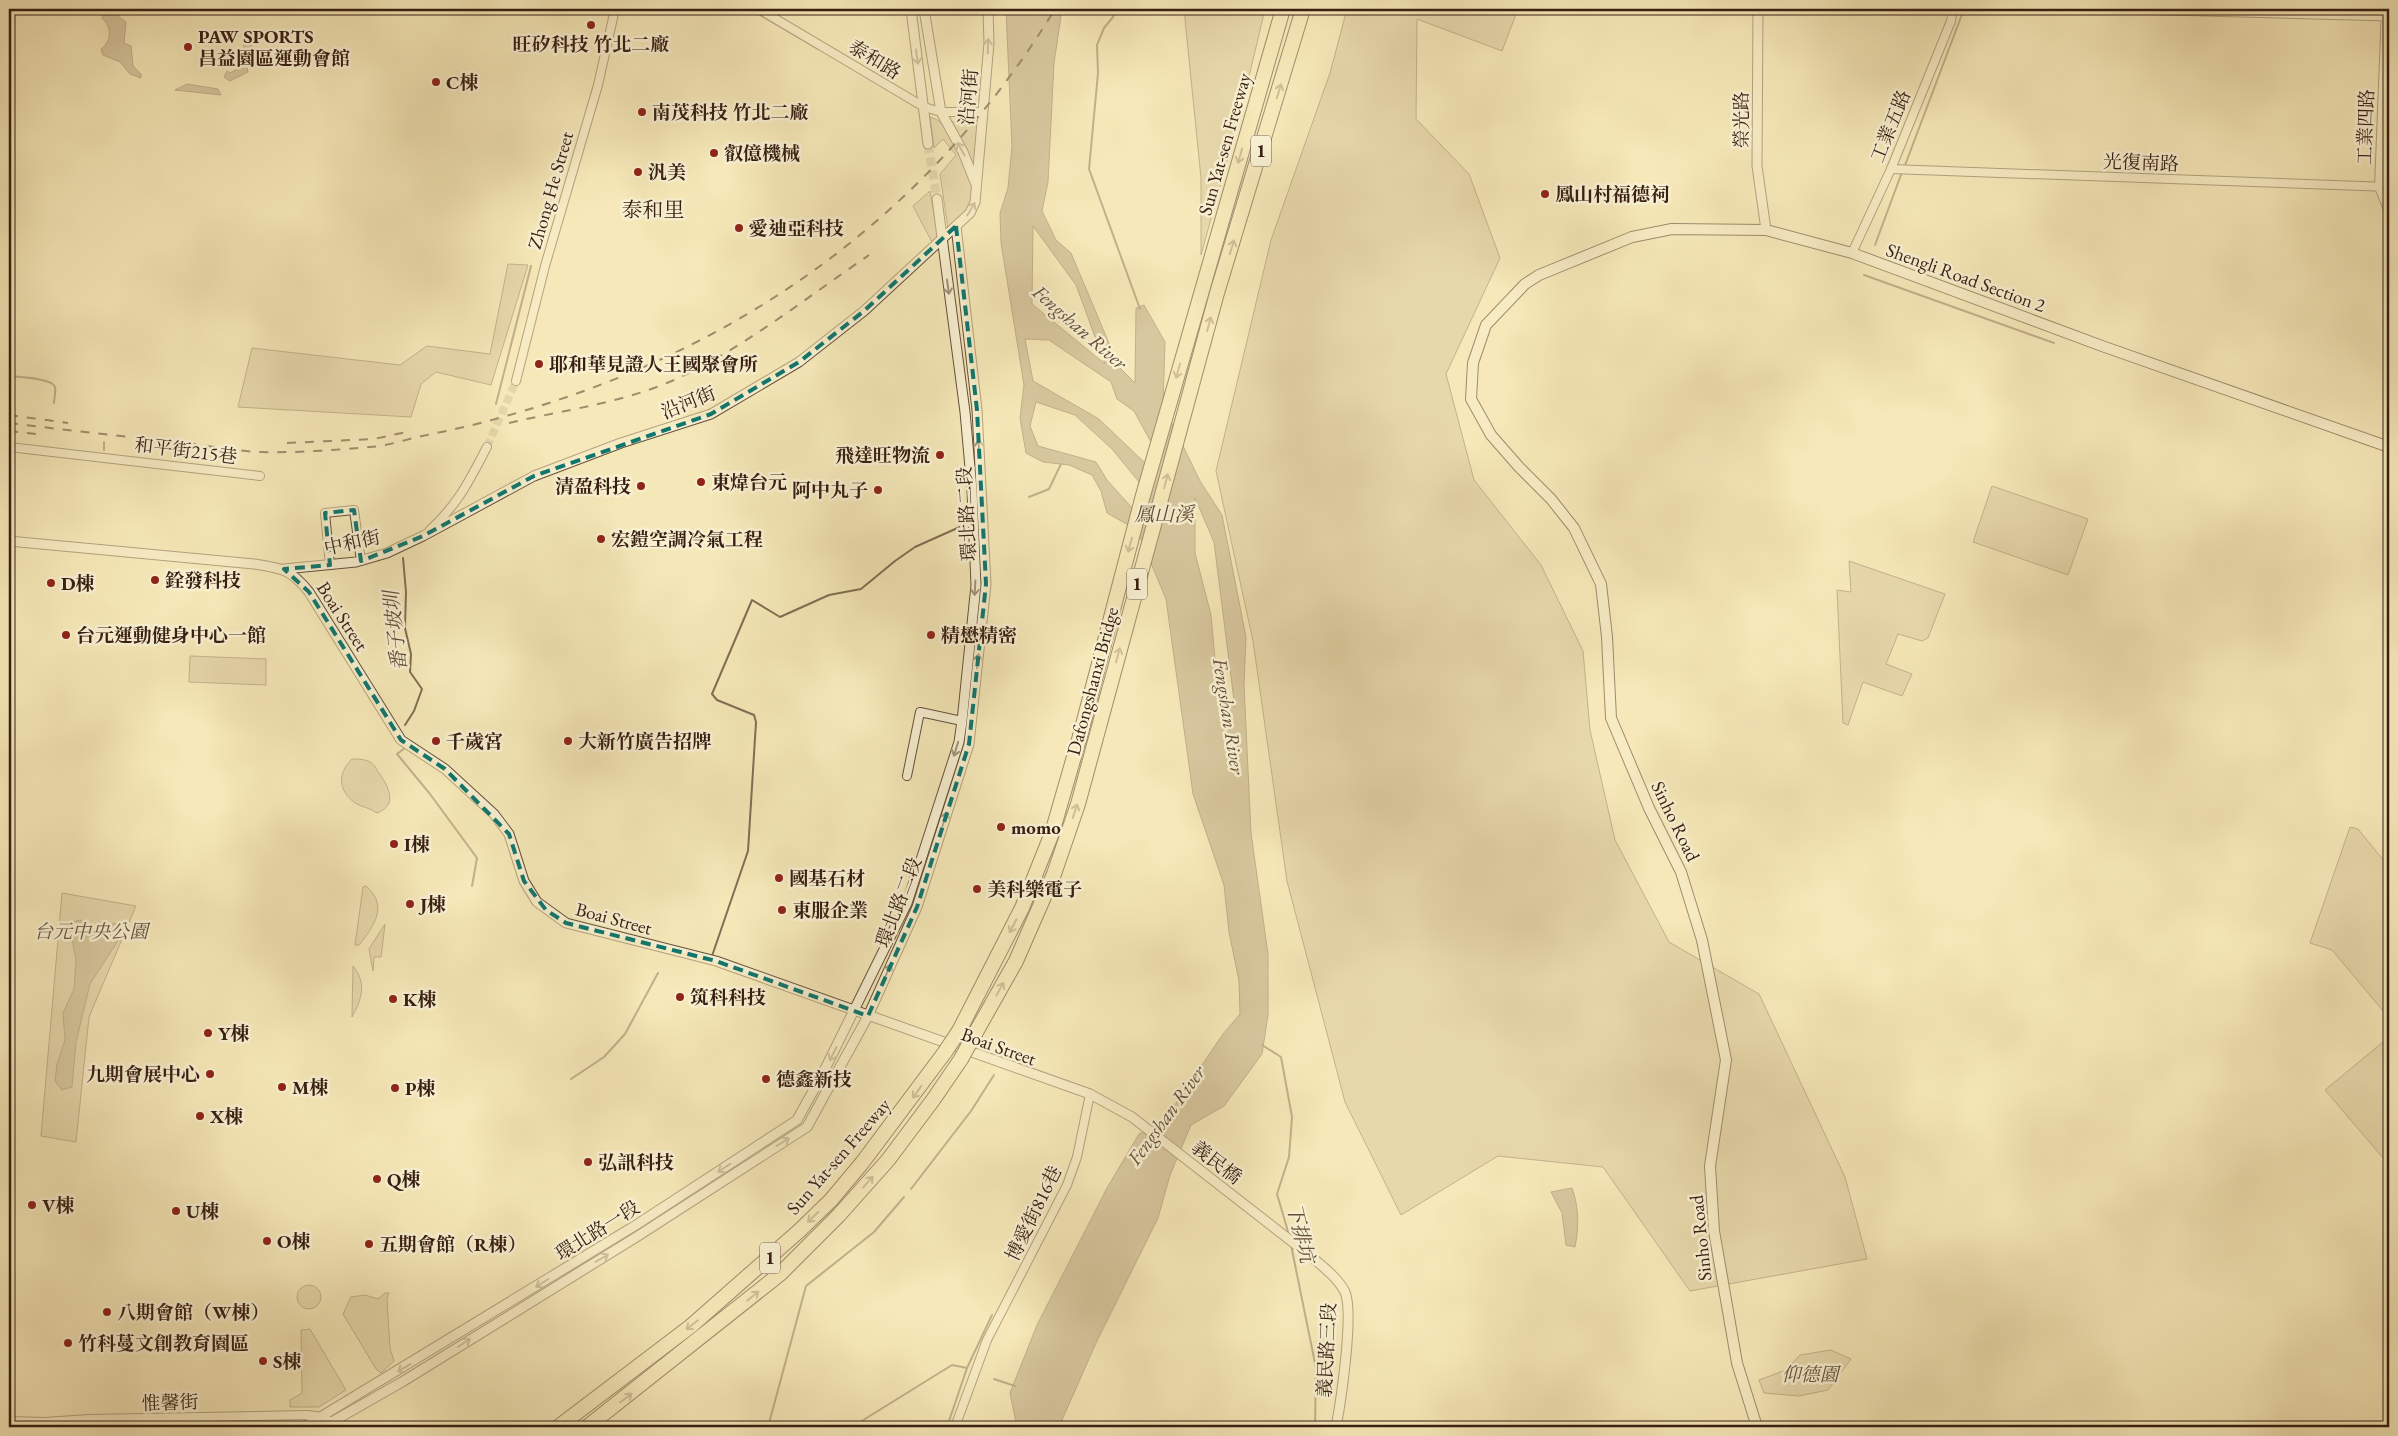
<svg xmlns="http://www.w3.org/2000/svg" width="2398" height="1436" font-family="'EB Garamond','Noto Serif TC',serif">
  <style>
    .green { fill: #d5c69c; stroke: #867258 }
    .water { fill: #b4a380; stroke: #826e54; fill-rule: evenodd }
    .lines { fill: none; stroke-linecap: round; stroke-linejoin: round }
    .stream { stroke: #826e54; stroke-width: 2 }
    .minor-tunnel { stroke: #cfc097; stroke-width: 8; stroke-dasharray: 8 4; stroke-linecap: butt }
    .tertiary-tunnel { stroke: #cfc097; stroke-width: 9; stroke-dasharray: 9 4.5; stroke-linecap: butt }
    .minor-casing { stroke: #66503c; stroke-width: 10 }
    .tertiary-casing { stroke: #66503c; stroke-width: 11 }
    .secondary-casing { stroke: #371e13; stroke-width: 12 }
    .motorway-casing { stroke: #371e13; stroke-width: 16 }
    .minor { stroke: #f8f0d1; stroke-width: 8 }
    .tertiary { stroke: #f8f0d1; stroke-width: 9 }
    .secondary { stroke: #f8f0d1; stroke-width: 10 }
    .motorway { stroke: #f5e8b8; stroke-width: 14 }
    .rail { stroke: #371e13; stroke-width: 2; stroke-dasharray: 9 9; stroke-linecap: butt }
    .motorway-bridge-casing { stroke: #371e13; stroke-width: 16; stroke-linecap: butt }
    .motorway-bridge { stroke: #f5e8b8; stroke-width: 14 }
    .oneway { stroke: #a1927c }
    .oneway2 { stroke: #a08d6e }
    .marked { fill: none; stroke: #0f766e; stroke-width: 4; stroke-dasharray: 10 6; stroke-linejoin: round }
    .poi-dot { fill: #8f2418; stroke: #f8f0d1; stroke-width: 2 }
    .labels { text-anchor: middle; stroke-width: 5; stroke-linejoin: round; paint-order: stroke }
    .shield { fill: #f8f0d1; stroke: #715d4c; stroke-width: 1 }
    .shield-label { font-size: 18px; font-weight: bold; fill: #371e13 }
    .poi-label { font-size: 19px; font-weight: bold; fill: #371e13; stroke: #f8f0d1; text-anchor: start }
    .street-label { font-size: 19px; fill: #371e13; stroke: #f8f0d1 }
    .park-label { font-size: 19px; font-style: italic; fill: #66503c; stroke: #f8f0d1 }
    .water-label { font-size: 20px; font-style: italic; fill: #634d39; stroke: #f8f0d1 }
    .quarter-label { font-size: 21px; fill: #371e13; stroke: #f8f0d1 }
  </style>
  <rect width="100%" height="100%" fill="#f5e8b8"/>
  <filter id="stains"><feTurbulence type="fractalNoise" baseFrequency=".004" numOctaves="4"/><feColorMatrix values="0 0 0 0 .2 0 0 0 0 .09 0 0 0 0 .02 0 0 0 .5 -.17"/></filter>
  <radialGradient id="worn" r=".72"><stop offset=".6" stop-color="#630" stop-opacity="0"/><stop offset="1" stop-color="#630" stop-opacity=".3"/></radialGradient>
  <g class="green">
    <path d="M1184,9H1265L1242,106L1201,255V178Z"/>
    <path d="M1347,9H1518L1502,51L1417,19L1416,119L1469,174L1500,258L1446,374L1474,480L1541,565L1583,651L1590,730L1615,840L1669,942L1759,994L1845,1177L1867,1259L1690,1291L1603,1167L1498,1156L1401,1215L1345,1102L1287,881L1253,641L1216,471L1271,240L1330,73Z"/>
    <path d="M930,117C933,118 938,120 940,122C954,136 978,184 971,203C967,214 957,221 948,229L940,174L956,155L943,139L934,148Z"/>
    <path d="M952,122H979L975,173Z"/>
    <path d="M930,191L938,237L933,244L913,206Z"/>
    <path d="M508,264L528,265L491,385L436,372L421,384L411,417L238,407L252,348L400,365L427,346L490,354Z"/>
    <path d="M1992,486L2088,519L2068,575L1973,542Z"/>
    <path d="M1849,561L1945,594L1928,638L1922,641L1898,634L1886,664L1912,674L1902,696L1863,682L1848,725L1843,723L1837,590L1851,592Z"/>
    <path d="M190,656L266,659V685L189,682Z"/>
    <path d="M352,759C357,759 363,759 368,761C374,763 376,769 379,773C389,787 398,805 377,813C370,808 362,807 355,803C338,790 337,774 352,759Z"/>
    <path d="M2350,827L2358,829L2389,867V1018L2332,950L2310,943Z"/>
    <path d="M366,886C389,906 374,926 359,945H355L363,887Z"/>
    <path d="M62,893L136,906L89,1017L76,1142L41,1136Z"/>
    <path d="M385,924L381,957H374L373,971L369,949Z"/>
    <path d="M353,966C367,983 362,999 352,1017Z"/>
    <path d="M2389,1037V1165L2325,1090Z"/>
    <circle cx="309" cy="1297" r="12"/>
    <path d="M385,1293H389L387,1299L390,1348L394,1361L381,1373L376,1369L343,1314L351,1297L365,1295L378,1299Z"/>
    <path d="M310,1329L346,1390L319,1407H290V1400L302,1393L301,1330Z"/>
    <path d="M1831,1350L1851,1359L1828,1390L1799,1396L1764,1393L1759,1380L1786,1370L1800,1355Z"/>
  </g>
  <g class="water">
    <path d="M104,9H109L126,22L124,43L131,46L133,66L141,74V78L130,74L120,62L103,55L101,49C112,41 112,27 102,18Z"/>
    <path d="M1006,9H1062L1054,63L1048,182L1042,211L1056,240L1071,253L1119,367L1135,383L1136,308L1144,305L1165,342L1163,405L1200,481L1222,515L1246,637L1244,685L1251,833L1268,954V1015L1262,1054L1224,1106L1191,1125L1170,1175L1158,1218L1096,1343L1062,1420V1427H1017L1010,1393L1037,1325L1107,1188L1139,1134L1164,1121L1223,1034L1240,1014L1239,981L1229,932L1224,885L1193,794L1166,599L1137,530L1107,513L1101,491L1092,475L1069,465L1043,462L1026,453L1020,418L1024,385L1001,243L1000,213L1008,188L1012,146ZM1033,226L1076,285L1105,364L1032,304ZM1025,339L1049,340L1111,382L1117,399L1134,411L1151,442L1146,464L1099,419L1033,381ZM1036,402L1075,415L1112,449L1139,482L1133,509L1107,480L1096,462L1038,446L1030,426ZM1195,498L1214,542L1235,708L1217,681L1211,615L1195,553Z"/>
    <path d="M245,36L253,47L246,63L248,72L230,81L224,77L227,71L230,73L241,67Z"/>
    <path d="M187,84L218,89L221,95L175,90Z"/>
    <path d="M80,920L98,930L115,923L119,927L121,936L90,984L76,1042L72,1087L62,1090L55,1081L57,1064L65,1040L63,1013L74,989L76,960L70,929L73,922Z"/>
    <path d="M1572,1188C1579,1207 1579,1227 1575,1247L1566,1245L1562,1213L1551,1192Z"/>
  </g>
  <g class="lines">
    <g class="stream">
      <path d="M750,9L818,49"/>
      <path d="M1116,9L1113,17L1104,28L1097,45L1098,73L1089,169L1140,309"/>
      <path d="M1904,168L1964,9"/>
      <path d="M1875,245L1902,172"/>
      <path d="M1864,275L2054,343"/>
      <path d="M9,376C17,377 53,378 55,387C56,391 54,399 54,403"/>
      <path d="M496,404L531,266"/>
      <path d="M104,442V450"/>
      <path d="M1029,497L1049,489L1061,464"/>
      <path d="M403,558L406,592L405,628L411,654L410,672L422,689L414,711L405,725"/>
      <path d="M405,748L397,754L430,794L477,858L472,886"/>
      <path d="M712,956L748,851L756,722L754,715L717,700L712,694L752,600L780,617L829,595L861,589L895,561L915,547L962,526"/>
      <path d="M1262,1045L1281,1057L1292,1117L1289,1157L1277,1194L1289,1235"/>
      <path d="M571,1079L604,1057L625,1034L658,973"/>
      <path d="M911,1189L971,1111L994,1075"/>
      <path d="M1291,1245L1316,1368L1315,1427"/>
      <path d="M9,1354L12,1360L9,1390"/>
      <path d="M994,1379L1015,1386"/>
      <path d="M768,1427L806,1286L874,1232L904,1197"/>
      <path d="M852,1427L952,1365L967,1368"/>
      <path d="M947,1427L967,1368L992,1315"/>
    </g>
    <path class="minor-tunnel" d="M487,447L516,381"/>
    <path class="tertiary-tunnel" d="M928,144L937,199"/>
    <g class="minor-casing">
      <g id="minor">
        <path d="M759,9L924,107L941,112H983"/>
        <path d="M2386,9L2379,187L2389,212"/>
        <path d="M1891,169L2389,187"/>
        <path d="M1852,253L1891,169L1951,21L1953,9"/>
        <path d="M516,381L545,266L598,85L615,9"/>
        <path d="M9,447L260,476"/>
        <path d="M430,530C459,503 469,481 487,447"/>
        <path d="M330,565L325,513L354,510L361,561"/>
        <path d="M907,776L920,712L962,721"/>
        <path d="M9,1421L45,1422L89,1419L308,1415L322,1417L331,1422"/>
        <path d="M955,1427L987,1340L1067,1185L1077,1157L1090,1094"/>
      </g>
    </g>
    <g class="tertiary-casing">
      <g id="tertiary">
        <path d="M911,9L928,144"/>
        <path d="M924,9L941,112L963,152L975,182"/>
        <path d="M1758,9L1757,166L1766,230"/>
        <path d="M2131,9L2389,16"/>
        <path d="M9,541L254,564C281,568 291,569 309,592L401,740L445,769L494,814L509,834L524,881L537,902L566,923L716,961L1090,1094L1132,1117L1313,1258C1324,1268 1338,1278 1345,1292C1354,1313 1341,1401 1336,1427"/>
        <path d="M284,569L356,562L387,553L423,536L534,476L621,443L711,414L799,362L864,311L970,213L975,202L989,43L988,9"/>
        <path d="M304,1427L636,1225L797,1120L823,1073L907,903L959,742L962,721L976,585L972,490L965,412L937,199"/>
        <path d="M323,1427L402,1382L638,1236L807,1127L868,1016L917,907L969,744L986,584L977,410L956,226"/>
      </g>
    </g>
    <g class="secondary-casing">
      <path id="secondary" d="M1757,1427L1737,1363L1714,1231L1710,1166L1726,1060L1702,940L1681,872L1649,808L1611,718L1607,637L1601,584L1574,528L1551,499L1519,467L1491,435L1471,399L1473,363L1486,325L1525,284L1539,275L1632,237L1672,229L1766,230L1852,253L2102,346L2389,447"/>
    </g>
    <g class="motorway-casing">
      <g id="motorway">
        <path d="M959,1031L1022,908L1052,833L1080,736L1142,499L1283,9"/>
        <path d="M976,1032L1016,961L1054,874L1078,804L1217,293L1303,9"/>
        <path d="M558,1427L691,1326L799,1231L831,1200L862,1163L945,1052"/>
        <path d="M587,1427L780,1274L839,1215L888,1160L933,1100L961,1059"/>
      </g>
    </g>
    <use href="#minor" class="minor"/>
    <use href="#tertiary" class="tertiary"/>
    <use href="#secondary" class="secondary"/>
    <use href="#motorway" class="motorway"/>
    <g class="rail">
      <path d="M9,415L68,423"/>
      <path d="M9,423C65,430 121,436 177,442C205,445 233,451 261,452C297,453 334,450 370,447C386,446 402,441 417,437C447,431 476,425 506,416C738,351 928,217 1055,9"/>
      <path d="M509,423C564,410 622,403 674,380C744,348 806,298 869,255"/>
      <path d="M9,431L36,434"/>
      <path d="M287,443L374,439L411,431"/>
    </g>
    <g class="motorway-bridge-casing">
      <g id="motorway-bridge">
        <path d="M945,1052L959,1031"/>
        <path d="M961,1059L976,1032"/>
      </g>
    </g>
    <use href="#motorway-bridge" class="motorway-bridge"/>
  </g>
  <defs><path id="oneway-shaft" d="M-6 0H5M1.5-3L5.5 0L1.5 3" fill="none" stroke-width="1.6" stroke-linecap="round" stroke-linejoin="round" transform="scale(1.25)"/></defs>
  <g class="oneway">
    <use href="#oneway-shaft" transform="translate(988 46) rotate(-88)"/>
    <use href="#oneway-shaft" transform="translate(917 57) rotate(82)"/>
    <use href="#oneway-shaft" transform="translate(961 149) rotate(-119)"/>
    <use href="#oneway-shaft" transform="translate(971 209) rotate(-59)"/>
    <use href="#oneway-shaft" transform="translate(948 287) rotate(82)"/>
    <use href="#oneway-shaft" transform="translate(979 447) rotate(-93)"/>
    <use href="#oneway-shaft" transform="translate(975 588) rotate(93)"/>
    <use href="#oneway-shaft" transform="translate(978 661) rotate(-84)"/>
    <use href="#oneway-shaft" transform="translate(956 749) rotate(107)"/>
    <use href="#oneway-shaft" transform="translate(945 819) rotate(-72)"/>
    <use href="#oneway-shaft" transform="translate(888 971) rotate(-66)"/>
    <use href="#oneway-shaft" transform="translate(833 1054) rotate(116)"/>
    <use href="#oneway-shaft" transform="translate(783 1142) rotate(-32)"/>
    <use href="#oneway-shaft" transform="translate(724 1168) rotate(147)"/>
    <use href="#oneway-shaft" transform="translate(602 1258) rotate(-31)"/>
    <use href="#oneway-shaft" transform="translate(542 1283) rotate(148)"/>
    <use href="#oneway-shaft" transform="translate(464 1343) rotate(-32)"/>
    <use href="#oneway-shaft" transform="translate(404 1368) rotate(149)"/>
  </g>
  <g class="oneway2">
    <use href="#oneway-shaft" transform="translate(1279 91) rotate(-73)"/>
    <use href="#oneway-shaft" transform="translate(1240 156) rotate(106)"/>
    <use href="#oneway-shaft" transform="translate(1232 247) rotate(-73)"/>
    <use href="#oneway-shaft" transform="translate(1209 324) rotate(-75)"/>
    <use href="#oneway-shaft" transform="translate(1178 371) rotate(106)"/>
    <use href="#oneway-shaft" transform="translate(1166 481) rotate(-75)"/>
    <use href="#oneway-shaft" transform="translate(1130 545) rotate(105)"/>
    <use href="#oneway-shaft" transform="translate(1118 655) rotate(-75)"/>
    <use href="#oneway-shaft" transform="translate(1075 811) rotate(-72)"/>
    <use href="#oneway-shaft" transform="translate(1013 926) rotate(117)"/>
    <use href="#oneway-shaft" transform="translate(1000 989) rotate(-61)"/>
    <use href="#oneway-shaft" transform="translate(917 1092) rotate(126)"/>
    <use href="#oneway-shaft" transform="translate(868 1182) rotate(-48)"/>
    <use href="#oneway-shaft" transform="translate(813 1217) rotate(136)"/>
    <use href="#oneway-shaft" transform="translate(753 1296) rotate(-39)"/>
    <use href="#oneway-shaft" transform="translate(692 1325) rotate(141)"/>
    <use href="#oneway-shaft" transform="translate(626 1398) rotate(-37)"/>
  </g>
  <path d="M0 0H2398V1436H0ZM956,226L977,410L986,584L969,744L917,907L868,1016L716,961L566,923L546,910L524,881L509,834L445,769L401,740L309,592L284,569L330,565L325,513L354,510L361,561L423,536L534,476L711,414L799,362L864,311Z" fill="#f5e8b8" fill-opacity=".55" fill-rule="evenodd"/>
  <path class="marked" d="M956,226L977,410L986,584L969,744L917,907L868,1016L716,961L566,923L546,910L524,881L509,834L445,769L401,740L309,592L284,569L330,565L325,513L354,510L361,561L423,536L534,476L711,414L799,362L864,311Z"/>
  <g class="poi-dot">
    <circle cx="591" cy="25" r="5"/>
    <circle cx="188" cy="47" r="5"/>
    <circle cx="436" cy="82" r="5"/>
    <circle cx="642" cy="112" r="5"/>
    <circle cx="714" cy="153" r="5"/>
    <circle cx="638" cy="172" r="5"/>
    <circle cx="1545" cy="194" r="5"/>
    <circle cx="739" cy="228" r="5"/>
    <circle cx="539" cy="364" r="5"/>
    <circle cx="940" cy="455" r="5"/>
    <circle cx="701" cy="482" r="5"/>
    <circle cx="641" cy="486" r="5"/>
    <circle cx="878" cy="490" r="5"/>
    <circle cx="601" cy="539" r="5"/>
    <circle cx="155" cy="580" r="5"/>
    <circle cx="51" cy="583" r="5"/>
    <circle cx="66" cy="635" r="5"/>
    <circle cx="931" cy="635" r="5"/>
    <circle cx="436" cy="741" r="5"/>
    <circle cx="568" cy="741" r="5"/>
    <circle cx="1001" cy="827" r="5"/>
    <circle cx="394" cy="844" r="5"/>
    <circle cx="779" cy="878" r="5"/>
    <circle cx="977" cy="889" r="5"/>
    <circle cx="410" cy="904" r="5"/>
    <circle cx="782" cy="910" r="5"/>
    <circle cx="680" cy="997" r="5"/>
    <circle cx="393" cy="999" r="5"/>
    <circle cx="208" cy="1033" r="5"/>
    <circle cx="210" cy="1074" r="5"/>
    <circle cx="766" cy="1079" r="5"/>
    <circle cx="282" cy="1087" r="5"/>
    <circle cx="395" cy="1088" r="5"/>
    <circle cx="200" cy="1116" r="5"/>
    <circle cx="588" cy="1162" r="5"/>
    <circle cx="377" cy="1179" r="5"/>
    <circle cx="32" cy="1205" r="5"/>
    <circle cx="176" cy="1211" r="5"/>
    <circle cx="267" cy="1241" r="5"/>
    <circle cx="369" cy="1244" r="5"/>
    <circle cx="107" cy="1312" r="5"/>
    <circle cx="68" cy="1343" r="5"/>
    <circle cx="263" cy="1361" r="5"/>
  </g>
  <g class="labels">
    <g class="shield">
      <rect x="1251" y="135.5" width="20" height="31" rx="4"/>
      <rect x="1127" y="568.5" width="20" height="31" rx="4"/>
      <rect x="760" y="1242.5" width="20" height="31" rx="4"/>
    </g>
    <g class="shield-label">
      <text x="1261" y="157">1</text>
      <text x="1137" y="590">1</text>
      <text x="770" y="1264">1</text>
    </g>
    <g class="poi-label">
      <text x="198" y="43">PAW SPORTS<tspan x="198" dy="22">昌益園區運動會館</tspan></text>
      <text x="591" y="51" text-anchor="middle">旺矽科技 竹北二廠</text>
      <text x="446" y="89">C棟</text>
      <text x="652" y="119">南茂科技 竹北二廠</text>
      <text x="724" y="160">叡億機械</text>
      <text x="648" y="179">汎美</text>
      <text x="1555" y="201">鳳山村福德祠</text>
      <text x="749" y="235">愛迪亞科技</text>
      <text x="549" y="371">耶和華見證人王國聚會所</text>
      <text x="930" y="462" text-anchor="end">飛達旺物流</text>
      <text x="711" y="489">東煒台元</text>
      <text x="631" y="493" text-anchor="end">清盈科技</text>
      <text x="868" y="497" text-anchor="end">阿中丸子</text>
      <text x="611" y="546">宏鎧空調冷氣工程</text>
      <text x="165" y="587">銓發科技</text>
      <text x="61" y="590">D棟</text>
      <text x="76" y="642">台元運動健身中心一館</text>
      <text x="941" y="642">精懋精密</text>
      <text x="446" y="748">千歲宮</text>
      <text x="578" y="748">大新竹廣告招牌</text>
      <text x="1011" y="834">momo</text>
      <text x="404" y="851">I棟</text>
      <text x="789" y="885">國基石材</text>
      <text x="987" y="896">美科樂電子</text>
      <text x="420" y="911">J棟</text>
      <text x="792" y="917">東服企業</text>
      <text x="690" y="1004">筑科科技</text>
      <text x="403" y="1006">K棟</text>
      <text x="218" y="1040">Y棟</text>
      <text x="200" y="1081" text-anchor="end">九期會展中心</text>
      <text x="776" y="1086">德鑫新技</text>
      <text x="292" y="1094">M棟</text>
      <text x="405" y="1095">P棟</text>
      <text x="210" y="1123">X棟</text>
      <text x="598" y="1169">弘訊科技</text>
      <text x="387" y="1186">Q棟</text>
      <text x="42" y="1212">V棟</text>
      <text x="186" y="1218">U棟</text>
      <text x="277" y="1248">O棟</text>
      <text x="379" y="1251">五期會館（R棟）</text>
      <text x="117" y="1319">八期會館（W棟）</text>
      <text x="78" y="1350">竹科蔓文創教育園區</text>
      <text x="273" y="1368">S棟</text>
    </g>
    <g class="street-label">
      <text transform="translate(875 59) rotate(31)" y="7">泰和路</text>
      <text transform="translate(968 97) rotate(-85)" y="7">沿河街</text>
      <text transform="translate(1741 120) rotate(-90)" y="7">榮光路</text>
      <text transform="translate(1890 126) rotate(-68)" y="7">工業五路</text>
      <text transform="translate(2365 127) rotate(-88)" y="7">工業四路</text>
      <text transform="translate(1224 144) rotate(-74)" y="7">Sun Yat-sen Freeway</text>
      <text transform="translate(2141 162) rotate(2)" y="7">光復南路</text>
      <text transform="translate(550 190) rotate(-74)" y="7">Zhong He Street</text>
      <text transform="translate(1966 277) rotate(20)" y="7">Shengli Road Section 2</text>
      <text transform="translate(688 402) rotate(-22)" y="7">沿河街</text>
      <text transform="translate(186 450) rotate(7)" y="7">和平街215巷</text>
      <text transform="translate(966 514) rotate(-93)" y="7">環北路二段</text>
      <text transform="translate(352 542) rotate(-12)" y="7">中和街</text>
      <text transform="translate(343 616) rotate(57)" y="7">Boai Street</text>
      <text transform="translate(1092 681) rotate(-75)" y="7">Dafongshanxi Bridge</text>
      <text transform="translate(1676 821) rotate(64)" y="7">Sinho Road</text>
      <text transform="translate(898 902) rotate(-69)" y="7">環北路二段</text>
      <text transform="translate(614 918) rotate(15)" y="7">Boai Street</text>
      <text transform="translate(999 1046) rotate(20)" y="7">Boai Street</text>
      <text transform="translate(838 1156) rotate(-49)" y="7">Sun Yat-sen Freeway</text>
      <text transform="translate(1217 1162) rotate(38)" y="7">義民橋</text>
      <text transform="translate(1033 1213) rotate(-64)" y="7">博愛街816巷</text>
      <text transform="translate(597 1230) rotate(-32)" y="7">環北路一段</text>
      <text transform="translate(1700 1238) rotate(-96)" y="7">Sinho Road</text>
      <text transform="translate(1326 1350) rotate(-87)" y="7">義民路三段</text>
      <text transform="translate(170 1402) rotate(-2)" y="7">惟馨街</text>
    </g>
    <g class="park-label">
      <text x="91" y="938">台元中央公園</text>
      <text x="1810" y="1381">仰德園</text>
    </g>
    <g class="water-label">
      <text transform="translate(1080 327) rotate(41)" y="7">Fengshan River</text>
      <text x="1164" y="521">鳳山溪</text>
      <text transform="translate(395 631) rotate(-96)" y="7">番子坡圳</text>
      <text transform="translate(1229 716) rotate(81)" y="7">Fengshan River</text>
      <text transform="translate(1166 1115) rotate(-54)" y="7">Fengshan River</text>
      <text transform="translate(1301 1233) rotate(76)" y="7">下排坑</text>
    </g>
    <g class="quarter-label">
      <text x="653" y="217">泰和里</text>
    </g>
  </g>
  <rect width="2398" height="1436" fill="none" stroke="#f5e8b8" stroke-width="30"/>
  <rect x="10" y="10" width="2378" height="1416" fill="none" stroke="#371e13" stroke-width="2.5"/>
  <rect x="15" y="15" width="2368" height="1406" fill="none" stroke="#371e13"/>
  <rect width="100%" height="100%" filter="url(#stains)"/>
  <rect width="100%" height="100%" fill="url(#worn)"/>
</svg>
